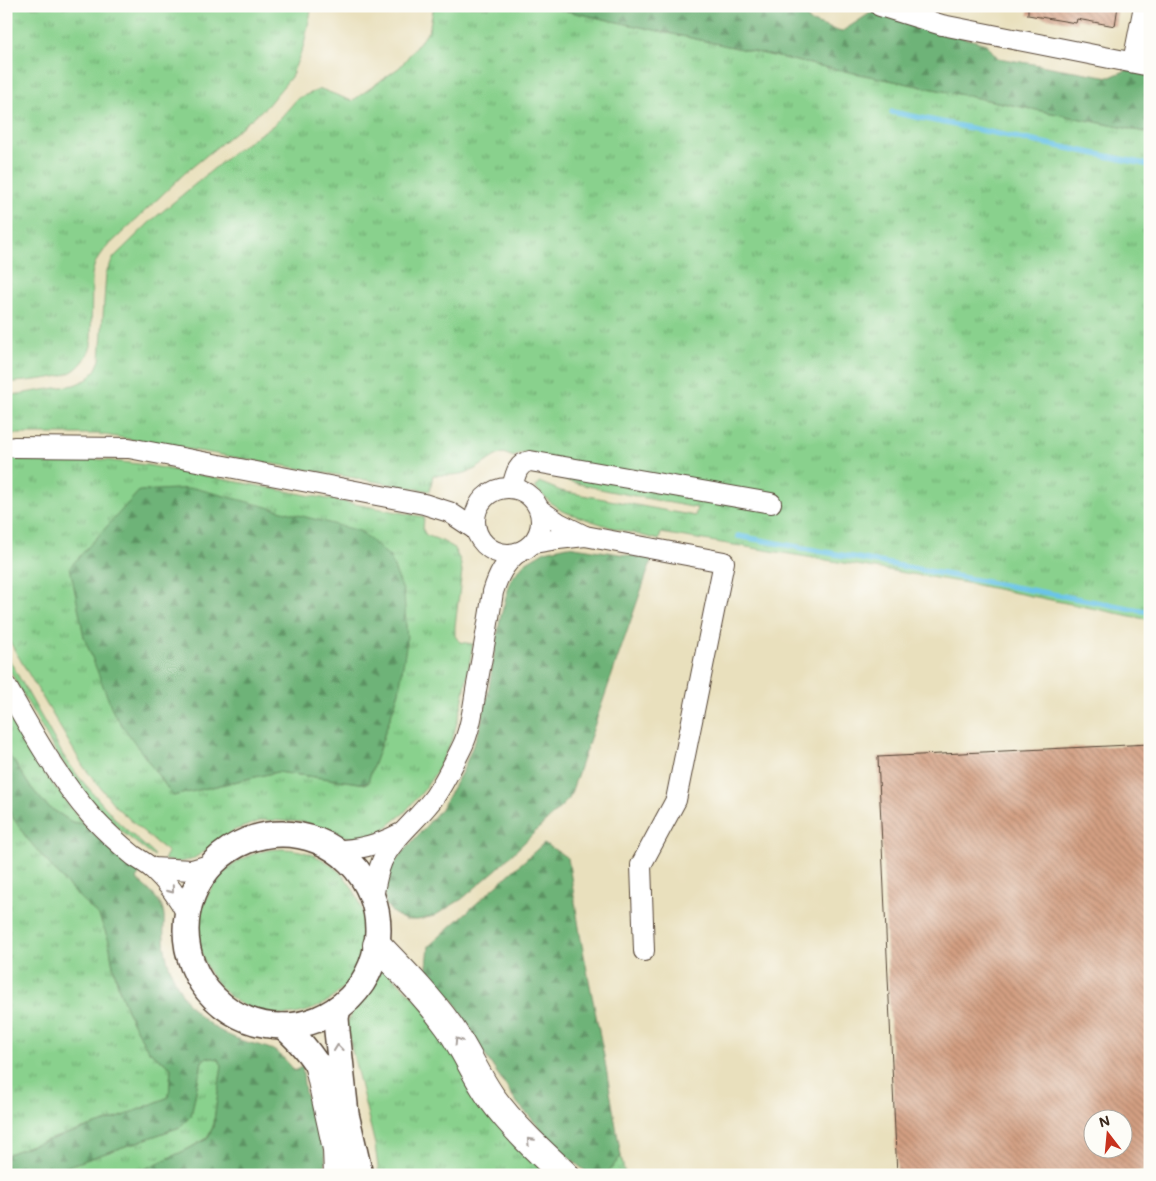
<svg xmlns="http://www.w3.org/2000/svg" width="1156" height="1181" font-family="Mali,sans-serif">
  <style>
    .grass { fill: url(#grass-tufts); stroke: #627e56; fill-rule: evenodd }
    .forest { fill: url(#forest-firs); stroke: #546e4b }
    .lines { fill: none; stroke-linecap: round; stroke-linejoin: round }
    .stream { stroke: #6bc4e8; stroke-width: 5.5 }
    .building { fill: url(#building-back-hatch); fill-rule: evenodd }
    .minor-casing { stroke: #554536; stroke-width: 22 }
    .major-casing { stroke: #554536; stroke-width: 28 }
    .highway-casing { stroke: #554536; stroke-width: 30 }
    .minor { stroke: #fff; stroke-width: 20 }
    .major { stroke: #fff; stroke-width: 25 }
    .highway { stroke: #fff; stroke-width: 28 }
    .oneway { stroke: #a79f9a }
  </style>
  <defs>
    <pattern id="grass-tufts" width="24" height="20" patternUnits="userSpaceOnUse" patternTransform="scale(1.25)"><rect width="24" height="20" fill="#89d18d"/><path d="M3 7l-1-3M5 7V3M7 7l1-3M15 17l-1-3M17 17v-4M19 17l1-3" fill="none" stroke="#71aa73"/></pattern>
    <pattern id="forest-firs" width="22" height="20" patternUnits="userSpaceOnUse" patternTransform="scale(1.25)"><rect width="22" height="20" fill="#6eb378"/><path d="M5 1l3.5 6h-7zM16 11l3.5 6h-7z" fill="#5c9262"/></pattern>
    <pattern id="building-back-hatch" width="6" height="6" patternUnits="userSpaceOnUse" patternTransform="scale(1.25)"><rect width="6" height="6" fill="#d39f82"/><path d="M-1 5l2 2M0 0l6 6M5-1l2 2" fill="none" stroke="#ac826a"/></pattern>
  </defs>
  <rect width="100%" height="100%" fill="#fdfcf7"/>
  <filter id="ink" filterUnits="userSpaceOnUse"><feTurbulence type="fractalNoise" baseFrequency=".02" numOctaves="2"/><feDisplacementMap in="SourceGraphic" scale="10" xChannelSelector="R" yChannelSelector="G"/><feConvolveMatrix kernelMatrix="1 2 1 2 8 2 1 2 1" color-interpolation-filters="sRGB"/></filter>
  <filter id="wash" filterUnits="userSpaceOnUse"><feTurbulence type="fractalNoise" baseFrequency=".0096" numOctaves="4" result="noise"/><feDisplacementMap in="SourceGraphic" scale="20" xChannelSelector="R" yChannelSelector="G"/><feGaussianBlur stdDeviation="1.12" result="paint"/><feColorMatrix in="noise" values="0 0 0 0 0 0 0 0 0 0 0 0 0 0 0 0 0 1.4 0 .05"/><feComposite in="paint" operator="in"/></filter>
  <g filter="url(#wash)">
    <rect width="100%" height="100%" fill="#e9e0bd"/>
    <g class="grass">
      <path d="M6,6H312L304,45L291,77L267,106L185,173L105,249L95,263L92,274L91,346C88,356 82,365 73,371C61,379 22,381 6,383Z"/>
      <path d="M434,6H544L815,65L1150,133V620L972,584L661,533L659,540L613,528L562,511L551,503L535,488L539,482L561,491L695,516L697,508L609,491L567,481L537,470L535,453C526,452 521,451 514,457L503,453C490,457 481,468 468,472C457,476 444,475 433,475L430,491L187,449L99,434H6V396L74,385L88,379L96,369L100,360L106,273L114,257L151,221L235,151L275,124L298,98L321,89L352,101L400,67L429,30Z"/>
      <path d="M53,454L147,465L424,517L423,530L426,535L442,541L453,547L460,560L462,571L455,626V636L460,642L473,644L462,704L453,737L438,769L424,790L404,813L379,833L359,841L304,822L263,820L235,830L210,848L191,860L178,862L164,860L168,852L154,841L116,807L83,766L11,644L6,632V456ZM399,692L367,784L277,772L173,796Z"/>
      <path d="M6,654L63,755L78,776L119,823L155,855L153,856L121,831L100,810L77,784L51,744L6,664Z"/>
      <path d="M6,706L47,777L84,824L72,822L47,806L29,785L13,760L6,753Z"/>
      <path d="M6,807L26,837L42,856L76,894L99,915L109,941L112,961L119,989L132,1022L148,1050L171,1068L169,1097L118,1118L29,1146L6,1155Z"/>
      <circle cx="282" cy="932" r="83"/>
      <path d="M382,967L418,1001L554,1175H535L531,1172L522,1175H379L375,1145L346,1025L352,1012L372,987Z"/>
      <path d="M207,1057L218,1059L222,1065L213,1127L206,1139L186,1150L132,1175H43L180,1127L191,1116L202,1061Z"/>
      <path d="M621,1156L625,1175H606Z"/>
    </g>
    <g class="forest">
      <path d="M544,6H802L809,21L841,32L872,12L986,44L998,58L1110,77L1127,70L1150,76V133L815,65Z"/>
      <path d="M194,488L360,531L390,557L404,593L407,640L399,692L367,784L277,772L173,796L114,714L84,637L70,567L139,491Z"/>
      <path d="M568,546L652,559L569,799L498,868L462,899L434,916L418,920H405L393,913L386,905L384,895V880L390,867L440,810L463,770L480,728L488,693L500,619L511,579L525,563L545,551Z"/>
      <path d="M6,753L13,760L29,785L47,806L72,822L84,824L102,841L140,873L136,879C145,887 156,895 162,907C166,916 163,928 164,937C164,960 175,983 187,1002C200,1020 222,1034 243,1041C253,1044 264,1046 273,1050C282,1055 288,1063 295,1071L302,1066L305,1093L316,1116L321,1136L325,1153L326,1175H132L186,1150L207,1139L213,1127L222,1065L218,1059L207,1057L202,1061L191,1116L180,1127L43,1175H6V1155L29,1146L118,1118L169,1097L171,1068L148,1050L132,1022L119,989L112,961L109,941L99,916L76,894L42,856L26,837L6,807Z"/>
      <path d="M544,843L568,858L581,940L604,1056L621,1156L606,1175H590L563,1153L518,1104L483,1052L454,1001L426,975L429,946Z"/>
    </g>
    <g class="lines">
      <g class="stream">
        <path d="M892,112L1150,165"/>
        <path d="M738,536L1150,612"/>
      </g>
    </g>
    <g id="blocks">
      <g class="building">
        <path d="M1028,6H1118L1115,26L1077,19L1076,23L1028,15Z"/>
        <path d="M1150,744V1171L1080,1175H897L878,757ZM1094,1118H1124V1148H1094Z"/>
      </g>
    </g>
  </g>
  <g filter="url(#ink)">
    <use href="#blocks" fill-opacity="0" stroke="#554536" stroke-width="1"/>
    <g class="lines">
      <g class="minor-casing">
        <g id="minor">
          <path d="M880,6L942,25L1150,66"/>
          <path d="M1133,62L1144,6"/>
          <path d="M14,447L129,448L424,504L449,512L476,530"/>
          <circle cx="508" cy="521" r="33"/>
          <path d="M512,488C515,476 517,463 530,461L771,503"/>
          <path d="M540,510L559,523L585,536L724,562L676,800L641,865L644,951"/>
          <path d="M534,543L558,539L585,536"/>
          <path d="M6,686C32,732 57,777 92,817C105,831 119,844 134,856C140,860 147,864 153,869C167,882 178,897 187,914"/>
          <path d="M335,850C358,850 378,845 399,834"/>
          <path d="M152,868L192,870L212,864"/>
          <path d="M373,898C375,886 377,873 382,861C394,836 419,819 435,796C445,781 453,765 461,749C470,732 473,709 476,690C482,658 488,625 493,592C498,576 504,564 517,553"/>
        </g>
      </g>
      <g class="major-casing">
        <g id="major">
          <circle cx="282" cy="930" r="96"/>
          <path d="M338,1008L336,1018L337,1031L346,1114L360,1175"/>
          <path d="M283,1026C304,1044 316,1061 329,1085"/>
        </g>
      </g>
      <g class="highway-casing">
        <g id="highway">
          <path d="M377,945C402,971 427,996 448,1025C465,1048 475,1074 491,1097C512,1126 539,1151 565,1175"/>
          <path d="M319,1067L337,1149L338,1175"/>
        </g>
      </g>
      <use href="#minor" class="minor"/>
      <use href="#major" class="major"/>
      <use href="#highway" class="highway"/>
    </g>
    <defs><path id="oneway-chevron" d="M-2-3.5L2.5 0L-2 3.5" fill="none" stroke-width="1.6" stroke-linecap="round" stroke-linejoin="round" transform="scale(1.25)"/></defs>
    <g class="oneway">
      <use href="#oneway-chevron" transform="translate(171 890) rotate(51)"/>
      <use href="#oneway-chevron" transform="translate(458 1041) rotate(-122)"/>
      <use href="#oneway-chevron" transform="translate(338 1048) rotate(-96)"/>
      <use href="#oneway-chevron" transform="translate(530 1141) rotate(-134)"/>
    </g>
  </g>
  <rect width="1156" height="1181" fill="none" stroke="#fdfcf7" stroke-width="25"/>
  <g transform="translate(1108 1134) rotate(344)"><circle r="24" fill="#fdfcf7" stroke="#afa8a0"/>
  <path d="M0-4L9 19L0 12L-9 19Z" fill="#c8321e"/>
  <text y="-8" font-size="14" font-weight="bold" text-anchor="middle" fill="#3b2a1e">N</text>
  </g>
</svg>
